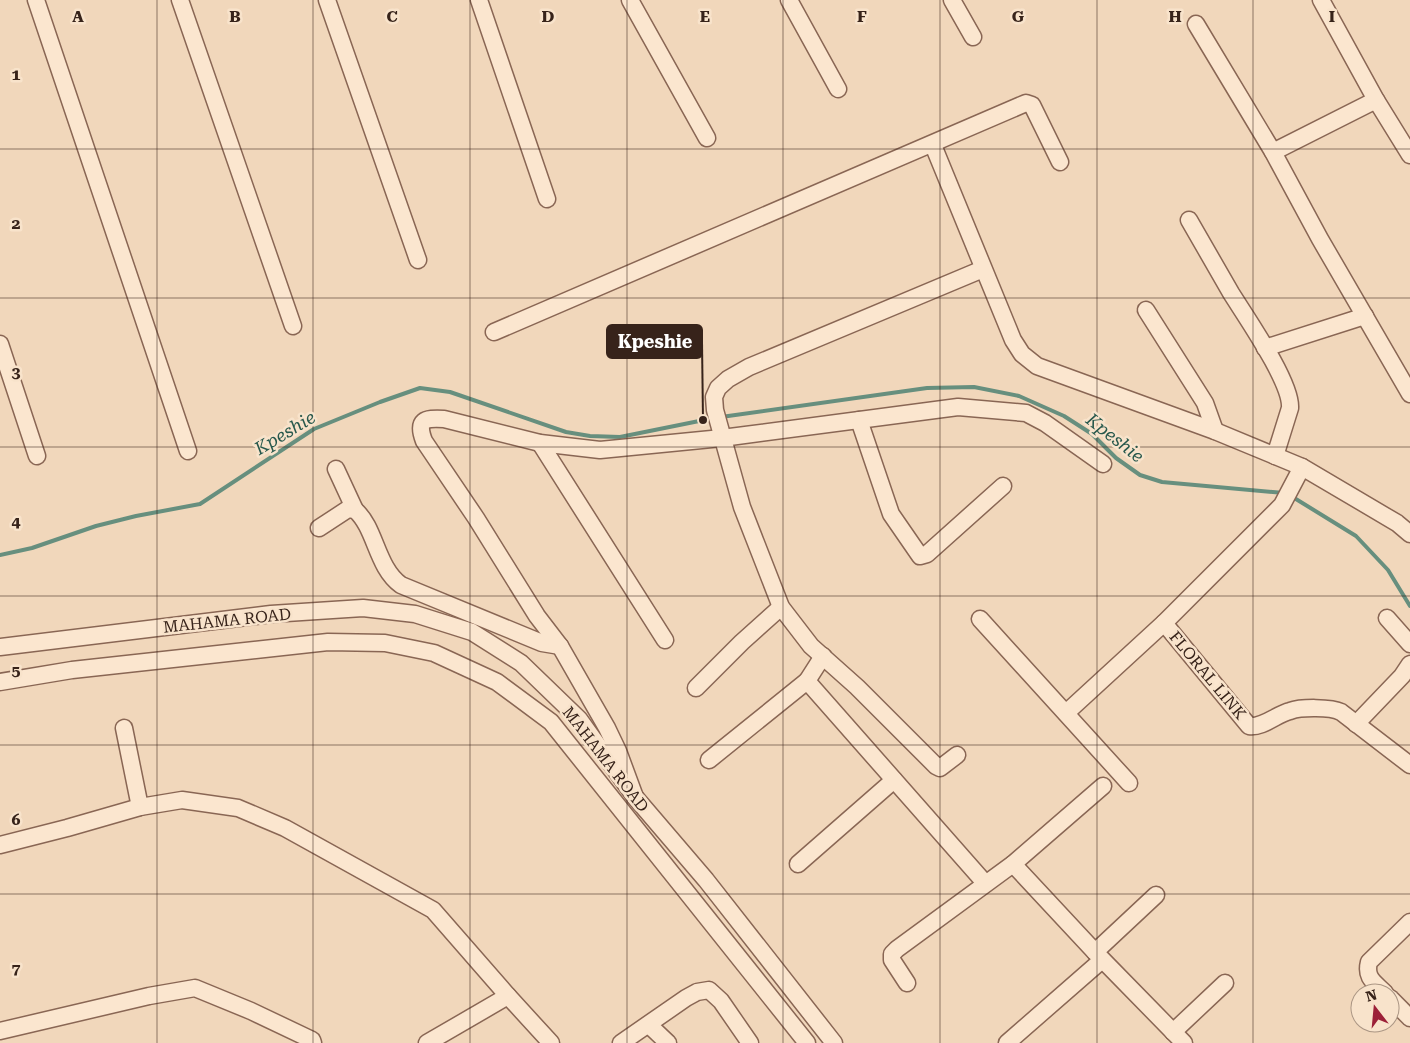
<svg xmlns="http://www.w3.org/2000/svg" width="1410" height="1043" font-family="'Roboto Serif',serif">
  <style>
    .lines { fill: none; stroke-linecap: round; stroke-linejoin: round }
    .stream { stroke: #678f7e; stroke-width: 4 }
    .minor-casing { stroke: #896654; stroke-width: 19 }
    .minor { stroke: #fbe6cf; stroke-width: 16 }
    .grid { fill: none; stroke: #37231a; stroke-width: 1; stroke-opacity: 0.55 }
    .labels { text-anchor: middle; stroke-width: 5; stroke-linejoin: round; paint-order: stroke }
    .street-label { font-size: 16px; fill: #37231a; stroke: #f8e3cb }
    .water-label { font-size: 18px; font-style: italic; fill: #28584c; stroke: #f8e3cb }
    .grid-label { font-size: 16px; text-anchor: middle; font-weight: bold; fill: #37231a; stroke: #f8e3cb; stroke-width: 5; stroke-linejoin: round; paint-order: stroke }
    .leader { fill: none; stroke: #37231a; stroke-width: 2 }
    .callout-dot { fill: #37231a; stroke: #f8e3cb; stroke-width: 2 }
    .callout { fill: #37231a; stroke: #37231a; stroke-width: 2 }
    .callout-label { font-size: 18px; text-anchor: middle; font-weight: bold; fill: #fff }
  </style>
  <rect width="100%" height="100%" fill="#f1d7bb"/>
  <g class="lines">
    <g class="stream">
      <path d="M721,417L927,388L974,387L1019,396L1064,416L1092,434L1116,458L1140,475L1162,482L1284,493"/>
      <path d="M1291,496L1356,536L1388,570L1410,606"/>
      <path d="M0,555L32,548L96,526L136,516L200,504L314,429L380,402L420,388L450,392L566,432L590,436L620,437L714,418"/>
    </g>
    <g class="minor-casing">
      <g id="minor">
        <path d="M36,0L188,451"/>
        <path d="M180,0L293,326"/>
        <path d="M327,0L418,260"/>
        <path d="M479,0L547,199"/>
        <path d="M630,0L707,138"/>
        <path d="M789,0L838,89"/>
        <path d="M952,0L973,37"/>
        <path d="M1321,0L1376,100L1410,155"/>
        <path d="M1196,24L1273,152L1320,239L1410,394"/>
        <path d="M933,145L1013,340L1022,354L1037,366L1215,431L1302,467L1397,523L1410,534"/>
        <path d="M1273,152L1376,100"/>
        <path d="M1189,220C1203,244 1217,269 1231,293C1246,317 1292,383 1290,408L1275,456"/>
        <path d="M1146,310L1205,403L1215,431"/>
        <path d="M494,332L1026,103L1032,105L1060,162"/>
        <path d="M0,344L37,456"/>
        <path d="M1265,348L1365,316"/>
        <path d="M859,420L891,514L920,556L927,554L1003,486"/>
        <path d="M540,443L665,640"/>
        <path d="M336,469L355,510"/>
        <path d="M319,528L348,509L355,510C376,528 376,567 401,585L542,643L560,646"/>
        <path d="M1387,618L1410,644"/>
        <path d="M980,619L1129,783"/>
        <path d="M1164,623L1282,505L1302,467"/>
        <path d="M0,647L271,614L363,608L415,614L472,632L521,663L579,719L635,797L706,880L834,1043"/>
        <path d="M807,681L823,656"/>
        <path d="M0,682L72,670L328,642L385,643L434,653L497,682L551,722L807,1043"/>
        <path d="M696,688L742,642L781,607"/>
        <path d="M1066,713L1164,623L1249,726C1263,728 1277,714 1290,711C1301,707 1331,707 1341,712L1410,765"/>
        <path d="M1356,724L1402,676L1410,664"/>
        <path d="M124,728L140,807"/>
        <path d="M957,755L940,768L936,766L857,687L811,646L781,607L742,507L715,410L714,397L718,388L728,379L749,367L983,269"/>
        <path d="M709,760L807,681L985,883"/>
        <path d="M635,797L618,751L607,728L560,646L537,616L476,518L424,441C416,420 424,418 444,419L540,443L600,450L722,438L958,407L1026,413L1045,423L1103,464"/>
        <path d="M0,845L67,828L140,807L182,800L238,808L285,828L433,910L508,996L551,1043"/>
        <path d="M798,864L894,780"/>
        <path d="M1013,864L1095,952L1184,1043"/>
        <path d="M1095,952L1156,895"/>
        <path d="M907,983L892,960V954L897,949L1013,864L1103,786"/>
        <path d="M1385,993C1374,982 1365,978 1369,962L1410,922"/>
        <path d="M1390,998L1410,1018"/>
        <path d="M649,1025L668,1043"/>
        <path d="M0,1031L149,996L195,988L251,1011L312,1040L313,1043"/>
        <path d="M1173,1032L1225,983"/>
        <path d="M427,1043L508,996"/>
        <path d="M621,1043L686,998L697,992L709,990L721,1001L750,1043"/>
        <path d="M1007,1043L1102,960"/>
      </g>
    </g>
    <use href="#minor" class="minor"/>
  </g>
  <path class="grid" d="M157,0V1043M313,0V1043M470,0V1043M627,0V1043M783,0V1043M940,0V1043M1097,0V1043M1253,0V1043M0,149H1410M0,298H1410M0,447H1410M0,596H1410M0,745H1410M0,894H1410"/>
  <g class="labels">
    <g class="street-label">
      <text transform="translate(227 620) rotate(-6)" y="6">MAHAMA ROAD</text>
      <text transform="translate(1208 675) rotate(50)" y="6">FLORAL LINK</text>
      <text transform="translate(606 759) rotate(52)" y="6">MAHAMA ROAD</text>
    </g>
    <g class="water-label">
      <text transform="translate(285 433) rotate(-31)" y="6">Kpeshie</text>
      <text transform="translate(1115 438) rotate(38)" y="6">Kpeshie</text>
    </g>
  </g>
  <g class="grid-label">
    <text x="78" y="22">A</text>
    <text x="235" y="22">B</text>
    <text x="392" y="22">C</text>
    <text x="548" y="22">D</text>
    <text x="705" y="22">E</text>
    <text x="862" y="22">F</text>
    <text x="1018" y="22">G</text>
    <text x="1175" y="22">H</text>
    <text x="1332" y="22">I</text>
    <text x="16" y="80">1</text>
    <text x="16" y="229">2</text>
    <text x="16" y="378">3</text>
    <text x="16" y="527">4</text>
    <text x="16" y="676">5</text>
    <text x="16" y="825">6</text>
    <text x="16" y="974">7</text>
  </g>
  <path class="leader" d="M703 420L702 342"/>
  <circle class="callout-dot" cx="703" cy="420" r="5"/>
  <rect class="callout" x="607" y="325" width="95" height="33" rx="5"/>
  <g class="callout-label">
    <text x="655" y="348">Kpeshie</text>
  </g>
  <g transform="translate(1375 1008) rotate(344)"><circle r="24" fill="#f8e3cb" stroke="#ab9684"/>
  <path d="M0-4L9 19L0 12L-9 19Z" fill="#9c2038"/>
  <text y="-8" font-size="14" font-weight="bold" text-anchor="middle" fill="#37231a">N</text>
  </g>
</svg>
